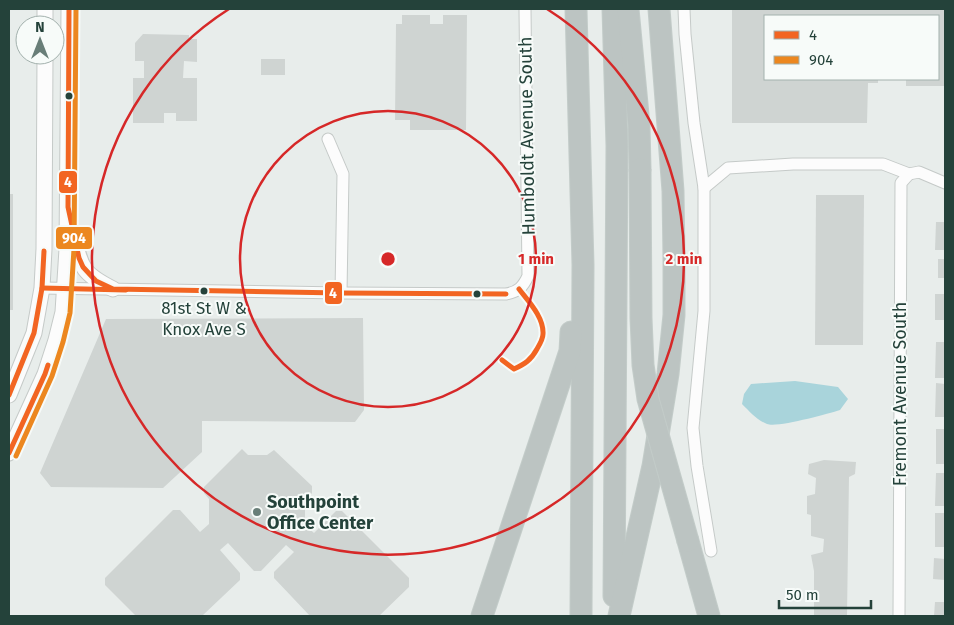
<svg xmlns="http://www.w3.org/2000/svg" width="954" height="625" font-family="'Fira Sans',sans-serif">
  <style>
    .water { fill: #a9d4db }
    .building { fill: #cfd4d2 }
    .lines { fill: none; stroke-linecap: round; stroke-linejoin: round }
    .minor-casing { stroke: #c5cac8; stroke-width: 13 }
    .tertiary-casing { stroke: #c5cac8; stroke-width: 17 }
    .motorway-casing { stroke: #c3ccc9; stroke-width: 23 }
    .minor { stroke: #fcfcfc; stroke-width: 11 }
    .tertiary { stroke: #fcfcfc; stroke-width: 15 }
    .motorway { stroke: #bcc4c2; stroke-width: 21 }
    .motorway-bridge-casing { stroke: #c3ccc9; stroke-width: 23; stroke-linecap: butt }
    .motorway-bridge { stroke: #bcc4c2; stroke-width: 21 }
    .bus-1-casing { stroke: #f7fbf9; stroke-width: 9 }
    .bus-2-casing { stroke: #f7fbf9; stroke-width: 9 }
    .bus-1 { stroke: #f26522; stroke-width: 5 }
    .bus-2 { stroke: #ec871f; stroke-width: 5 }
    .ring { fill: none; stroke: #d62828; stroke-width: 2.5 }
    .bus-dot { fill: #24423a; stroke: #f7fbf9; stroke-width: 2 }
    .poi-dot { fill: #697e78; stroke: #f7fbf9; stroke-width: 2 }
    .labels { text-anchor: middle; stroke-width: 4; stroke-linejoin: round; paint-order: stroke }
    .bus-label { font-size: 17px; fill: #24423a; stroke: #f7fbf9 }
    .street-label { font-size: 18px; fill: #24423a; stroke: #f7fbf9 }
    .poi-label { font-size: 18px; font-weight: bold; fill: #24423a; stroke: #f7fbf9; text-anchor: start }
    .centre { fill: #d62828; stroke: #f7fbf9; stroke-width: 2.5 }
    .ring-label { font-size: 15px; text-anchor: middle; font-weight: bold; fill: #d62828; stroke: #f7fbf9; stroke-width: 4; stroke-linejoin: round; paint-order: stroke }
    .line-badge { stroke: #f7fbf9; stroke-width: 2 }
    .badge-label { font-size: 14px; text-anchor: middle; font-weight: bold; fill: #fff }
  </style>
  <rect width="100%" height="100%" fill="#e8edeb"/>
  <path class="water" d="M795,381L838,387L848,399L840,410C827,414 777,428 767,424C757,420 750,412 742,404L744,394L751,384Z"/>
  <g class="building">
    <path d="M732,9H945L944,86H906V79H938V16H765V79H878V83H868L867,123H732Z"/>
    <path d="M402,15H430V24H443V15H467L466,130H410V120H395L396,24H402Z"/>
    <path d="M143,34L189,35V39H197V62L184,61L183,78H197V121H176V113H164V123H133V78H144V61H135V43Z"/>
    <rect x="261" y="59" width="24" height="16"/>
    <rect x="9" y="194" width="4" height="116"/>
    <path d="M816,195H864L863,345H815Z"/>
    <path d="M936,222H945V250H935Z"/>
    <rect x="938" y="259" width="7" height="19"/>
    <rect x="935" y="294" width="10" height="26"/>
    <path d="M363,318L364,410L355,422L202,421V452L163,488L51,487L40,473L106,319Z"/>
    <path d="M936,342H945V378H935Z"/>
    <path d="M936,383L945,384V417H935Z"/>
    <rect x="936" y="429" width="9" height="35"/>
    <path d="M242,449L248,455H267L274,450L312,486V493L305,501V525L314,533L336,511H342L409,578V587L379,616H310L274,578V572L294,552L286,545L261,571H254L228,543L220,550L240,573V580L202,616H136L105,585V578L173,510H180L200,532L209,524V499L204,493V487Z"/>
    <path d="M824,460L856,462L855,474L849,477L847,616H814V571L811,555L823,552L824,539L811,536V515L807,514V496L815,494L816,478L808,474L809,464Z"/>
    <path d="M936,473H945V506H935Z"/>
    <rect x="935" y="513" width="10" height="34"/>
    <path d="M934,558L945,559V580L933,579Z"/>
    <path d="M935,602H945V616H934Z"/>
  </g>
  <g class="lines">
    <g class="minor-casing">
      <g id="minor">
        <path d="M684,9L685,34L694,123L704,188V311L693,428L697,466L711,551"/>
        <path d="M328,139L343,174L341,293"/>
        <path d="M704,188L728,168L793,164H883L909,174L919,172L945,183"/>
        <path d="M42,288L341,293L506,294C518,292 523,287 528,276L525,9"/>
        <path d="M899,616L901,183L909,174"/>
      </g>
    </g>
    <g class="tertiary-casing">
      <g id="tertiary">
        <path d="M45,9V25"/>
        <path d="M73,233C81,267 81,273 113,289"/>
        <path d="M9,395L34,333L42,288L44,249L45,55"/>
        <path d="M9,453L45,374L56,340L63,312L67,249L69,9"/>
      </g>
    </g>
    <g class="motorway-casing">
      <g id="motorway">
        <path d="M576,9L583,265L581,616"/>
        <path d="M613,9L617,146L614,596"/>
        <path d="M628,9L639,125L640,169"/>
        <path d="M688,541L709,616"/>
        <path d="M482,616L570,351L571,332"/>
        <path d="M619,616L653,466L668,374L674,315V260L673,191L659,9"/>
      </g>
    </g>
    <use href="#minor" class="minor"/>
    <use href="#tertiary" class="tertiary"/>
    <use href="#motorway" class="motorway"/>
    <g class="motorway-bridge-casing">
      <path id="motorway-bridge" d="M640,169L641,318L643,365L648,399L688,541"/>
    </g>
    <use href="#motorway-bridge" class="motorway-bridge"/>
    <g class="bus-1-casing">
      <g id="bus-1">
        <path d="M69,9L68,207L79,258L83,267L96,281L113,289L341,293L506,294"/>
        <path d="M42,288L126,290"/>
        <path d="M502,360L514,369C525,364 531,360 537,349C540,344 543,339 543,334C544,317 528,301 519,289"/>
        <path d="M9,395L34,333L42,288L44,251"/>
        <path d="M9,453L45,374L48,365"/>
      </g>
    </g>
    <g class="bus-2-casing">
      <path id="bus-2" d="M16,456L52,376L63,342L70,313L74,249L76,9"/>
    </g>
    <use href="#bus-1" class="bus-1"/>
    <use href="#bus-2" class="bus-2"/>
  </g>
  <g class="ring">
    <circle cx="388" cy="259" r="148"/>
    <path d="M547 9A296 296 0 1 1 229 9"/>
  </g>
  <g class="bus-dot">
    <circle cx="69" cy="96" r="4.5"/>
    <circle cx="204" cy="291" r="4.5"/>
    <circle cx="477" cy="294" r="4.5"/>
  </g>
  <circle class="poi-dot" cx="257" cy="512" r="5"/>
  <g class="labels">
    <g class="bus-label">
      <text x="204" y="314">81st St W &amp;<tspan x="204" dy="21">Knox Ave S</tspan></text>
    </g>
    <g class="street-label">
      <text transform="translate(527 136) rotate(-91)" y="6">Humboldt Avenue South</text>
      <text transform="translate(900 394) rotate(-90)" y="6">Fremont Avenue South</text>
    </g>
    <g class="poi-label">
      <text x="267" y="508">Southpoint<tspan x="267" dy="21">Office Center</tspan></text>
    </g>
  </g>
  <circle cx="388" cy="259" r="8" class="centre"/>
  <g class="ring-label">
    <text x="536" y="264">1 min</text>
    <text x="684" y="264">2 min</text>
  </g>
  <g class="line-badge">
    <rect x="58" y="170" width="20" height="24" rx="5" fill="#f26522"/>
    <rect x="55" y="226" width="38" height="24" rx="5" fill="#ec871f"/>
    <rect x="324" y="281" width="19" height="24" rx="5" fill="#f26522"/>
  </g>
  <g class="badge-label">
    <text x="68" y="187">4</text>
    <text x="74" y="243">904</text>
    <text x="333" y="298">4</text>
  </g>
  <rect width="954" height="625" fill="none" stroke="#24423a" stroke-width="20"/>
  <rect x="764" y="15" width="175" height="65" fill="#f7fbf9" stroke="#a3b1ad"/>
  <rect x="774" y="31" width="25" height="8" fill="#f26522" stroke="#a3b1ad"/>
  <text x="809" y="40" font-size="15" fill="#24423a">4</text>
  <rect x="774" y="56" width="25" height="8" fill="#ec871f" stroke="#a3b1ad"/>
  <text x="809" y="65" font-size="15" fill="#24423a">904</text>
  <g transform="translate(40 40)"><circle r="24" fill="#f7fbf9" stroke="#a3b1ad"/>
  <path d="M0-4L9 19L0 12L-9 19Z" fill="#697e78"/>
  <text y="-8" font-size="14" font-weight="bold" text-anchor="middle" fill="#24423a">N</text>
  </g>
  <path d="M779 600v8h92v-8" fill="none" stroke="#24423a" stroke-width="2.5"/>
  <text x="786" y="600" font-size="15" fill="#24423a" stroke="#f7fbf9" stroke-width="4" paint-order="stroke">50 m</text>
</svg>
